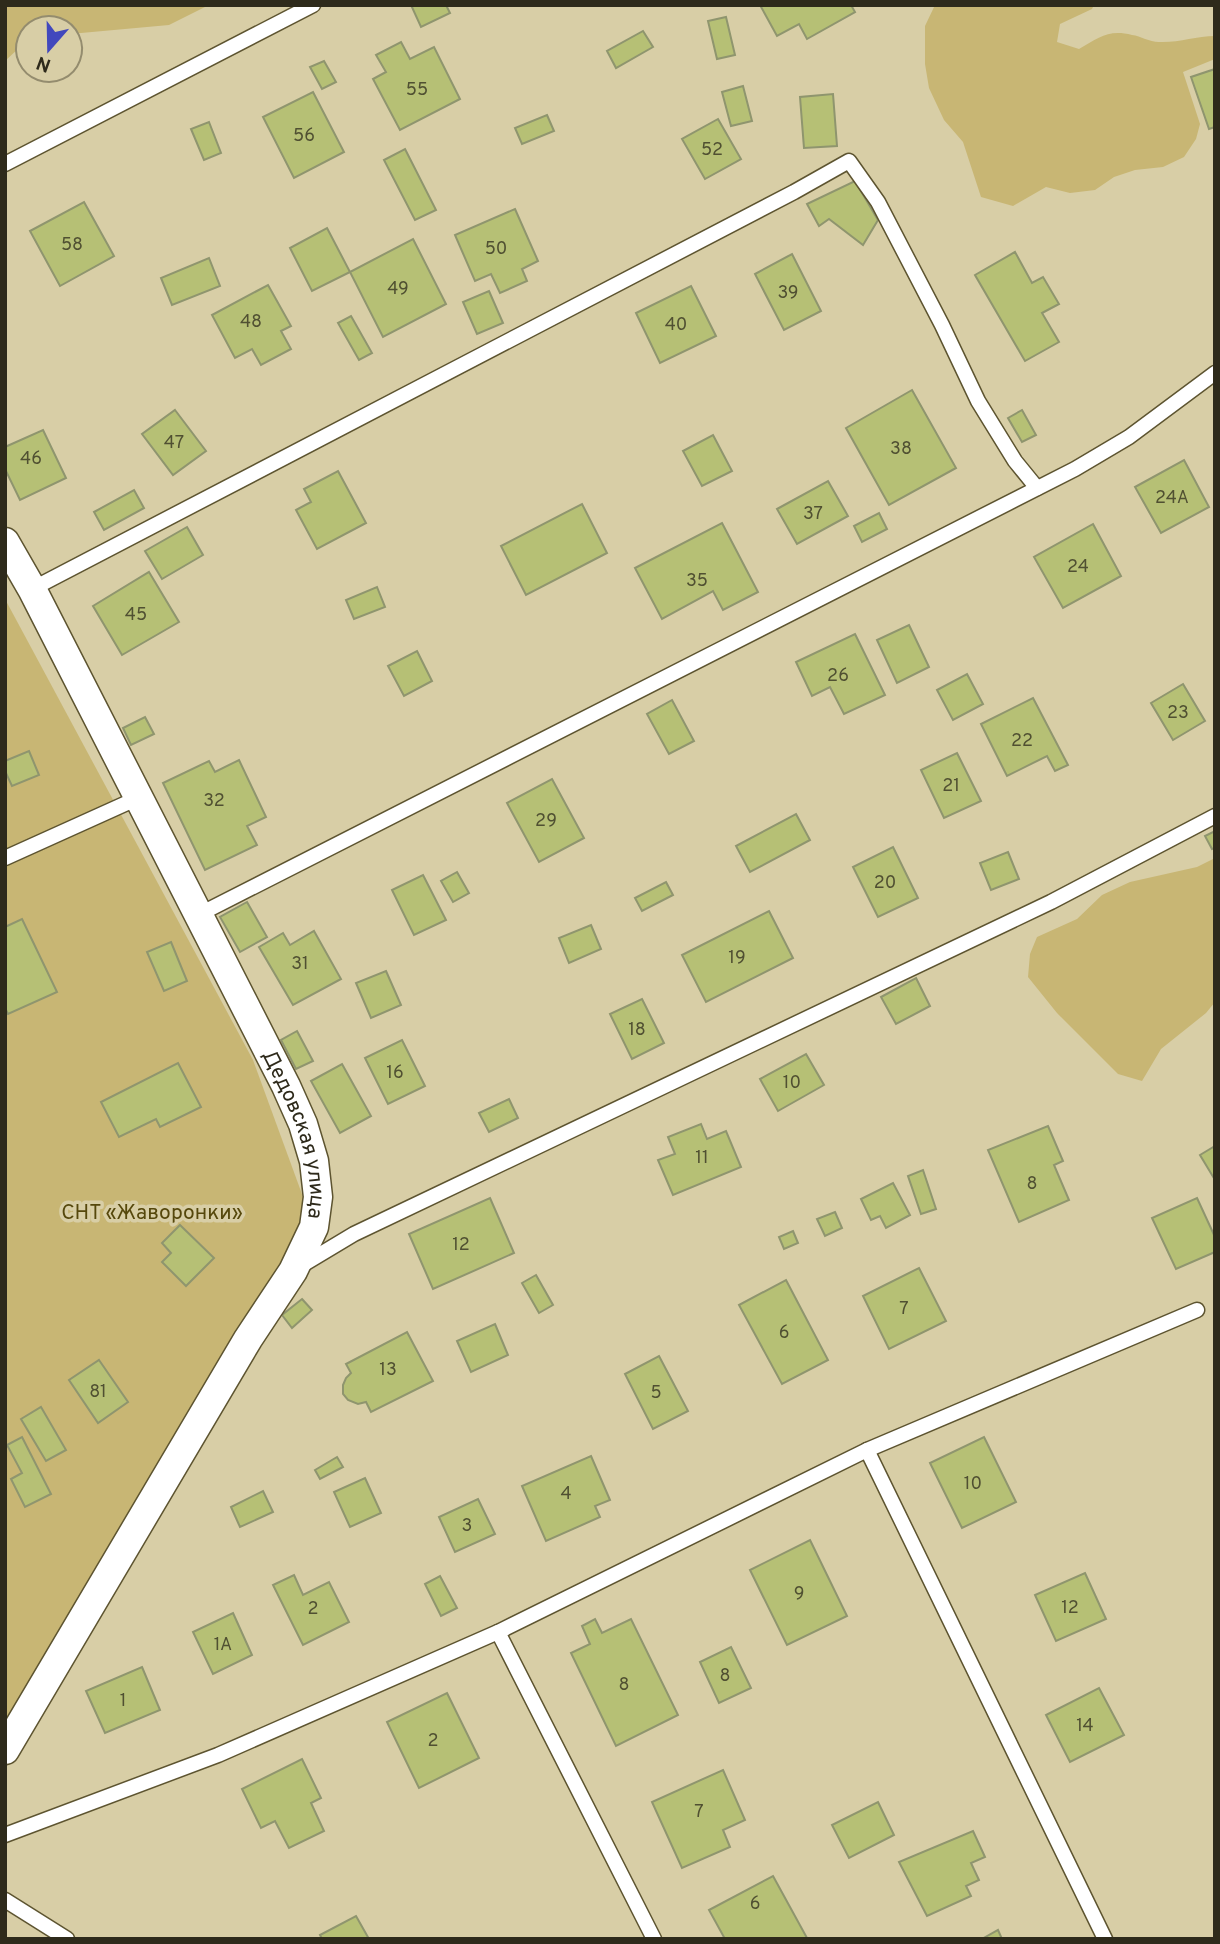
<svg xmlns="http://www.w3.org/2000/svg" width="1220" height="1944" font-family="Overpass,sans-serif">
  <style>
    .green { fill: #c8b674 }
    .building { fill: #b6c075; stroke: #8f956e; stroke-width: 2 }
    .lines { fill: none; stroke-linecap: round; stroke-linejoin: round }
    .lane-casing { stroke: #5d5430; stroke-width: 17 }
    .street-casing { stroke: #5d5430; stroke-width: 31 }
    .lane { stroke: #fff; stroke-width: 14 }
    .street { stroke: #fff; stroke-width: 28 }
    .labels { text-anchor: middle; stroke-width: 7; stroke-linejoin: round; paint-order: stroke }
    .number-label { font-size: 18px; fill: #505032 }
    .street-label { font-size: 21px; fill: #2e2a1b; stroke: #d8cea6 }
    .park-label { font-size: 21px; fill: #56480c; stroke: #d8cea6 }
  </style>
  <rect width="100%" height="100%" fill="#d8cea6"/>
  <g class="green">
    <path d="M5,5H209L169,25L70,34V28H28V45L19,48L5,61Z"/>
    <path d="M935,5H1094L1092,9L1060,24L1057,42L1079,49C1099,38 1108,29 1132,35C1141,36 1149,42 1159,42C1178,43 1196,36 1215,36V59L1183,72L1200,124L1196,139L1184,157L1163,167L1135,170L1114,177L1095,190L1070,193L1046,187L1013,206L981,197L963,142L944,120L929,88L925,64V26Z"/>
    <path d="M5,599L253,1060L314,1227L5,1750Z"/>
    <path d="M1215,858V1002L1206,1013L1161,1049L1142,1081L1118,1074L1057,1013L1028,977L1030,954L1037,937L1077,919L1102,895L1130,882L1197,867Z"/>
  </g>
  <g class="building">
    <path d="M411,5H446L450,13L421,27Z"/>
    <path d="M760,5H851L855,12L807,39L799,24L777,36Z"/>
    <path d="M726,17L735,55L717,59L708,21Z"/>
    <path d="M643,31L653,47L616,68L607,51Z"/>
    <path d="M401,42L410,59L434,47L460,99L400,130L373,79L386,72L376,55Z"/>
    <path d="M324,61L336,82L322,89L310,67Z"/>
    <path d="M1215,69V127L1209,129L1191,77Z"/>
    <path d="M743,86L752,121L731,126L722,92Z"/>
    <path d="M313,92L344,152L294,178L263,117Z"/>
    <path d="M833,94L837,146L804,148L800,97Z"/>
    <path d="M547,115L554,131L522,144L515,128Z"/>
    <path d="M718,119L741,159L705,179L682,139Z"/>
    <path d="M209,122L221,153L204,160L191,129Z"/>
    <path d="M405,149L436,210L415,220L384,160Z"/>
    <path d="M855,181L878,220L863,245L829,219L819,226L807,204Z"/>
    <path d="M84,202L114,256L60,286L30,231Z"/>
    <path d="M515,209L538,261L522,269L527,281L500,293L491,274L475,281L455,235Z"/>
    <path d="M327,228L350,272L312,291L290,248Z"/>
    <path d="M413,239L446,304L383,337L350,272Z"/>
    <path d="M1015,252L1032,283L1043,277L1059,304L1042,313L1059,342L1025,361L975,275Z"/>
    <path d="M792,254L821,311L784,330L755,274Z"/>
    <path d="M209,258L220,286L172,305L161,278Z"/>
    <path d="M268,285L291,326L281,331L291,349L261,365L252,349L235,358L212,315Z"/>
    <path d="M691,286L716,336L660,363L636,313Z"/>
    <path d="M489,291L503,323L477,334L463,302Z"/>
    <path d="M351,316L372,353L359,360L338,323Z"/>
    <path d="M912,390L956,468L889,505L846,428Z"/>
    <path d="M175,410L206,451L173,475L142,434Z"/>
    <path d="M1022,410L1036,435L1022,442L1008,418Z"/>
    <path d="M43,430L66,478L20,500L5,469V447Z"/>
    <path d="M713,435L732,471L702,486L683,451Z"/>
    <path d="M1184,460L1209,507L1161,533L1135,487Z"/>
    <path d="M338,471L366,523L317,549L296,510L311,502L304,489Z"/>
    <path d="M828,481L848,516L797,544L777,509Z"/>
    <path d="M134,490L144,508L104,530L94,512Z"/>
    <path d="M582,504L607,553L526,595L501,546Z"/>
    <path d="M879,513L887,529L862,542L854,526Z"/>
    <path d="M722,523L758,592L723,610L713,591L662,619L635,568Z"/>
    <path d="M1093,524L1121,576L1063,608L1034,557Z"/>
    <path d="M187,527L203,555L162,579L145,551Z"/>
    <path d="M149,572L179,622L122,655L93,606Z"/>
    <path d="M377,587L385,607L354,619L346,600Z"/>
    <path d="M909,625L929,667L897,683L877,640Z"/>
    <path d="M855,634L885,695L844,714L830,687L812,696L796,662Z"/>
    <path d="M417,651L432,681L404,696L388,666Z"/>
    <path d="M967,674L983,704L953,720L937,690Z"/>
    <path d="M1183,684L1205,721L1173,740L1151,703Z"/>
    <path d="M1033,698L1068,765L1055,771L1047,756L1007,776L981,724Z"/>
    <path d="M672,700L694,741L669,754L647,714Z"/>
    <path d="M145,717L154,734L131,745L123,728Z"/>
    <path d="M29,751L39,775L12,786L5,771V761Z"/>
    <path d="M957,753L981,801L944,818L921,770Z"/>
    <path d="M239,760L266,817L247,826L257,845L205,870L163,783L209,761L215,772Z"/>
    <path d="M552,779L584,838L539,862L507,803Z"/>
    <path d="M796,814L810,840L750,872L736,846Z"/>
    <path d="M1215,831V848L1212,849L1205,836Z"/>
    <path d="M893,847L918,898L878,917L853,867Z"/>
    <path d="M1008,852L1019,879L991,890L980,863Z"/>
    <path d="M457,872L469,893L453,902L441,881Z"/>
    <path d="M423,875L446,920L414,935L392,890Z"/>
    <path d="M666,882L673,895L642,911L635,898Z"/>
    <path d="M247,902L267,937L240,952L220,917Z"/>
    <path d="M769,911L793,958L706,1002L682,955Z"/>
    <path d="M22,919L57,992L8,1014L5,1008V927Z"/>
    <path d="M591,925L601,949L569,963L559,938Z"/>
    <path d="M314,931L341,979L293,1005L259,947L283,933L290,945Z"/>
    <path d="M171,942L187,981L164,991L147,952Z"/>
    <path d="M386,971L401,1005L371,1018L356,983Z"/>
    <path d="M916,978L930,1006L896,1024L881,997Z"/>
    <path d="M642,999L664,1043L632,1059L610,1014Z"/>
    <path d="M297,1031L313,1061L296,1069L281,1040Z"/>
    <path d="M402,1040L425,1086L388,1104L365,1058Z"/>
    <path d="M806,1054L824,1085L778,1111L760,1079Z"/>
    <path d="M178,1063L201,1107L160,1127L156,1119L119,1137L101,1102Z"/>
    <path d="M342,1064L371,1116L340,1133L311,1081Z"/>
    <path d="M509,1099L518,1118L489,1132L479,1113Z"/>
    <path d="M701,1124L707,1139L726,1131L741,1167L673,1195L658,1160L675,1154L668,1137Z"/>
    <path d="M1048,1126L1063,1161L1054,1165L1069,1200L1019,1222L988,1150Z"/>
    <path d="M1215,1146V1180L1200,1155Z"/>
    <path d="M923,1170L936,1209L921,1214L908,1176Z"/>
    <path d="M893,1183L910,1215L886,1228L880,1216L871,1220L861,1199Z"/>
    <path d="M490,1198L514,1253L433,1289L409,1234Z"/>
    <path d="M1197,1198L1215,1237V1252L1176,1269L1152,1218Z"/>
    <path d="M835,1212L842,1228L825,1236L817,1219Z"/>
    <path d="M180,1225L214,1258L186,1286L162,1262L171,1253L162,1243Z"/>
    <path d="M793,1231L798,1243L784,1249L779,1237Z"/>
    <path d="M919,1268L946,1321L889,1349L863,1296Z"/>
    <path d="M536,1275L553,1305L539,1313L522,1283Z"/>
    <path d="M786,1280L828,1360L782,1384L739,1305Z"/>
    <path d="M302,1299L312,1310L292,1328L282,1315Z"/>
    <path d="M495,1324L508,1355L471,1372L457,1341Z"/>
    <path d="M407,1332L433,1381L371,1412L366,1402L358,1404L348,1400L343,1394V1385L346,1378L351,1373L346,1364Z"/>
    <path d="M659,1356L688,1411L653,1429L625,1374Z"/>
    <path d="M99,1360L128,1402L98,1423L69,1380Z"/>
    <path d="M41,1407L66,1450L46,1461L21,1419Z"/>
    <path d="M22,1437L51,1494L25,1507L11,1479L22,1473L7,1445Z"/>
    <path d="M984,1437L1016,1502L962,1528L930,1463Z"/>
    <path d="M591,1456L610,1500L595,1506L600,1517L546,1541L522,1486Z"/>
    <path d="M337,1457L343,1467L320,1479L315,1470Z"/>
    <path d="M365,1478L381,1513L350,1527L334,1492Z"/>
    <path d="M263,1491L273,1512L240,1527L231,1507Z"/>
    <path d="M478,1499L495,1534L455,1552L439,1517Z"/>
    <path d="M810,1540L847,1616L787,1645L750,1570Z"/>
    <path d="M1085,1573L1106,1619L1056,1641L1035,1595Z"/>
    <path d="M294,1575L303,1595L329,1582L349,1622L303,1645L273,1585Z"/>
    <path d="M440,1576L457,1608L441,1616L425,1584Z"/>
    <path d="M233,1613L252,1655L213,1674L193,1632Z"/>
    <path d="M595,1619L602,1633L631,1619L678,1715L616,1746L571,1653L590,1644L582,1626Z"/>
    <path d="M731,1647L751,1688L719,1703L700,1662Z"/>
    <path d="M142,1667L160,1710L105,1733L86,1691Z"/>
    <path d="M1099,1688L1124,1735L1070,1762L1046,1715Z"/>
    <path d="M447,1693L479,1758L419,1788L387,1722Z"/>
    <path d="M302,1759L321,1798L311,1803L324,1831L289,1848L275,1821L261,1828L242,1789Z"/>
    <path d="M723,1770L745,1820L723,1830L730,1847L682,1868L652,1802Z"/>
    <path d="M878,1802L894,1835L849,1858L832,1825Z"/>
    <path d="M973,1831L985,1857L971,1863L979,1880L966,1886L971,1896L927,1916L899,1862Z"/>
    <path d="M773,1876L807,1938L725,1939L709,1910Z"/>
    <path d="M356,1916L369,1939H322L320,1935Z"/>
    <path d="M998,1930L1002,1939H982Z"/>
  </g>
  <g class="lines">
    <g class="lane-casing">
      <g id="lane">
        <path d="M5,164L313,5"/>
        <path d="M32,589L794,192L849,161L878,202L942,325L978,401L1015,461L1037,488"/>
        <path d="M5,858L138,798"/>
        <path d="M200,914L1075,469L1129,437L1215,373"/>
        <path d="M299,1267L354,1234L1051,902L1215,816"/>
        <path d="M867,1450L1105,1939"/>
        <path d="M498,1632L654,1939"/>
        <path d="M5,1835L218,1755L498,1632L867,1450L1197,1310"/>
        <path d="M5,1900L67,1939"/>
      </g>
    </g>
    <g class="street-casing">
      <g id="street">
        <path id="s1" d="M5,542L32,589L286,1086L303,1124L314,1161L318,1197L314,1227L293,1271L248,1339L5,1750"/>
      </g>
    </g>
    <use href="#lane" class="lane"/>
    <use href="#street" class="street"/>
  </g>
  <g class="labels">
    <g class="number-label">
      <text x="417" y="95">55</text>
      <text x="304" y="141">56</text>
      <text x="712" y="155">52</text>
      <text x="72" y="250">58</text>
      <text x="496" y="254">50</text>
      <text x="398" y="294">49</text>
      <text x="788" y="298">39</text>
      <text x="251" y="327">48</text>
      <text x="676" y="330">40</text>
      <text x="174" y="448">47</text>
      <text x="901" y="454">38</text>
      <text x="31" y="464">46</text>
      <text x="1172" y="503">24А</text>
      <text x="813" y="519">37</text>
      <text x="1078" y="572">24</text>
      <text x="697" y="586">35</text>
      <text x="136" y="620">45</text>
      <text x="838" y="681">26</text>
      <text x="1178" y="718">23</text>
      <text x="1022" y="746">22</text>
      <text x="951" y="791">21</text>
      <text x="214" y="806">32</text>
      <text x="546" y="826">29</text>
      <text x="885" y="888">20</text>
      <text x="737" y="963">19</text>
      <text x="300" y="969">31</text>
      <text x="637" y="1035">18</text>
      <text x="395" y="1078">16</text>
      <text x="792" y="1088">10</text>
      <text x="702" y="1163">11</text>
      <text x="1032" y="1189">8</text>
      <text x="461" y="1250">12</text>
      <text x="904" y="1314">7</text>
      <text x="784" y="1338">6</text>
      <text x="388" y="1375">13</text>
      <text x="98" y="1397">81</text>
      <text x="656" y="1398">5</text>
      <text x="973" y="1489">10</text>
      <text x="566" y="1499">4</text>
      <text x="467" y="1531">3</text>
      <text x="799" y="1599">9</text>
      <text x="1070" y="1613">12</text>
      <text x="313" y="1614">2</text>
      <text x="223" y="1650">1А</text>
      <text x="725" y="1681">8</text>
      <text x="624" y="1690">8</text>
      <text x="123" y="1706">1</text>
      <text x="1085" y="1731">14</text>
      <text x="433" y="1746">2</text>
      <text x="699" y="1817">7</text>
      <text x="755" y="1909">6</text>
    </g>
    <g class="street-label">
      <text dy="7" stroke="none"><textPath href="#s1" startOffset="662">Дедовская улица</textPath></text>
    </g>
    <g class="park-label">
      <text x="152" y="1219">СНТ «Жаворонки»</text>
    </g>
  </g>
  <rect width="1220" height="1944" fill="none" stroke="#2e2a1b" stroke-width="14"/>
  <g transform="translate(49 49) rotate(200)"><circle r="33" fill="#d8cea6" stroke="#948c6e" stroke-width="2"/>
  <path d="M0-5L12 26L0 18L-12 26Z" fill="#4248bd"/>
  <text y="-10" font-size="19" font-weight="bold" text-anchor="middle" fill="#2e2a1b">N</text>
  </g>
</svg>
